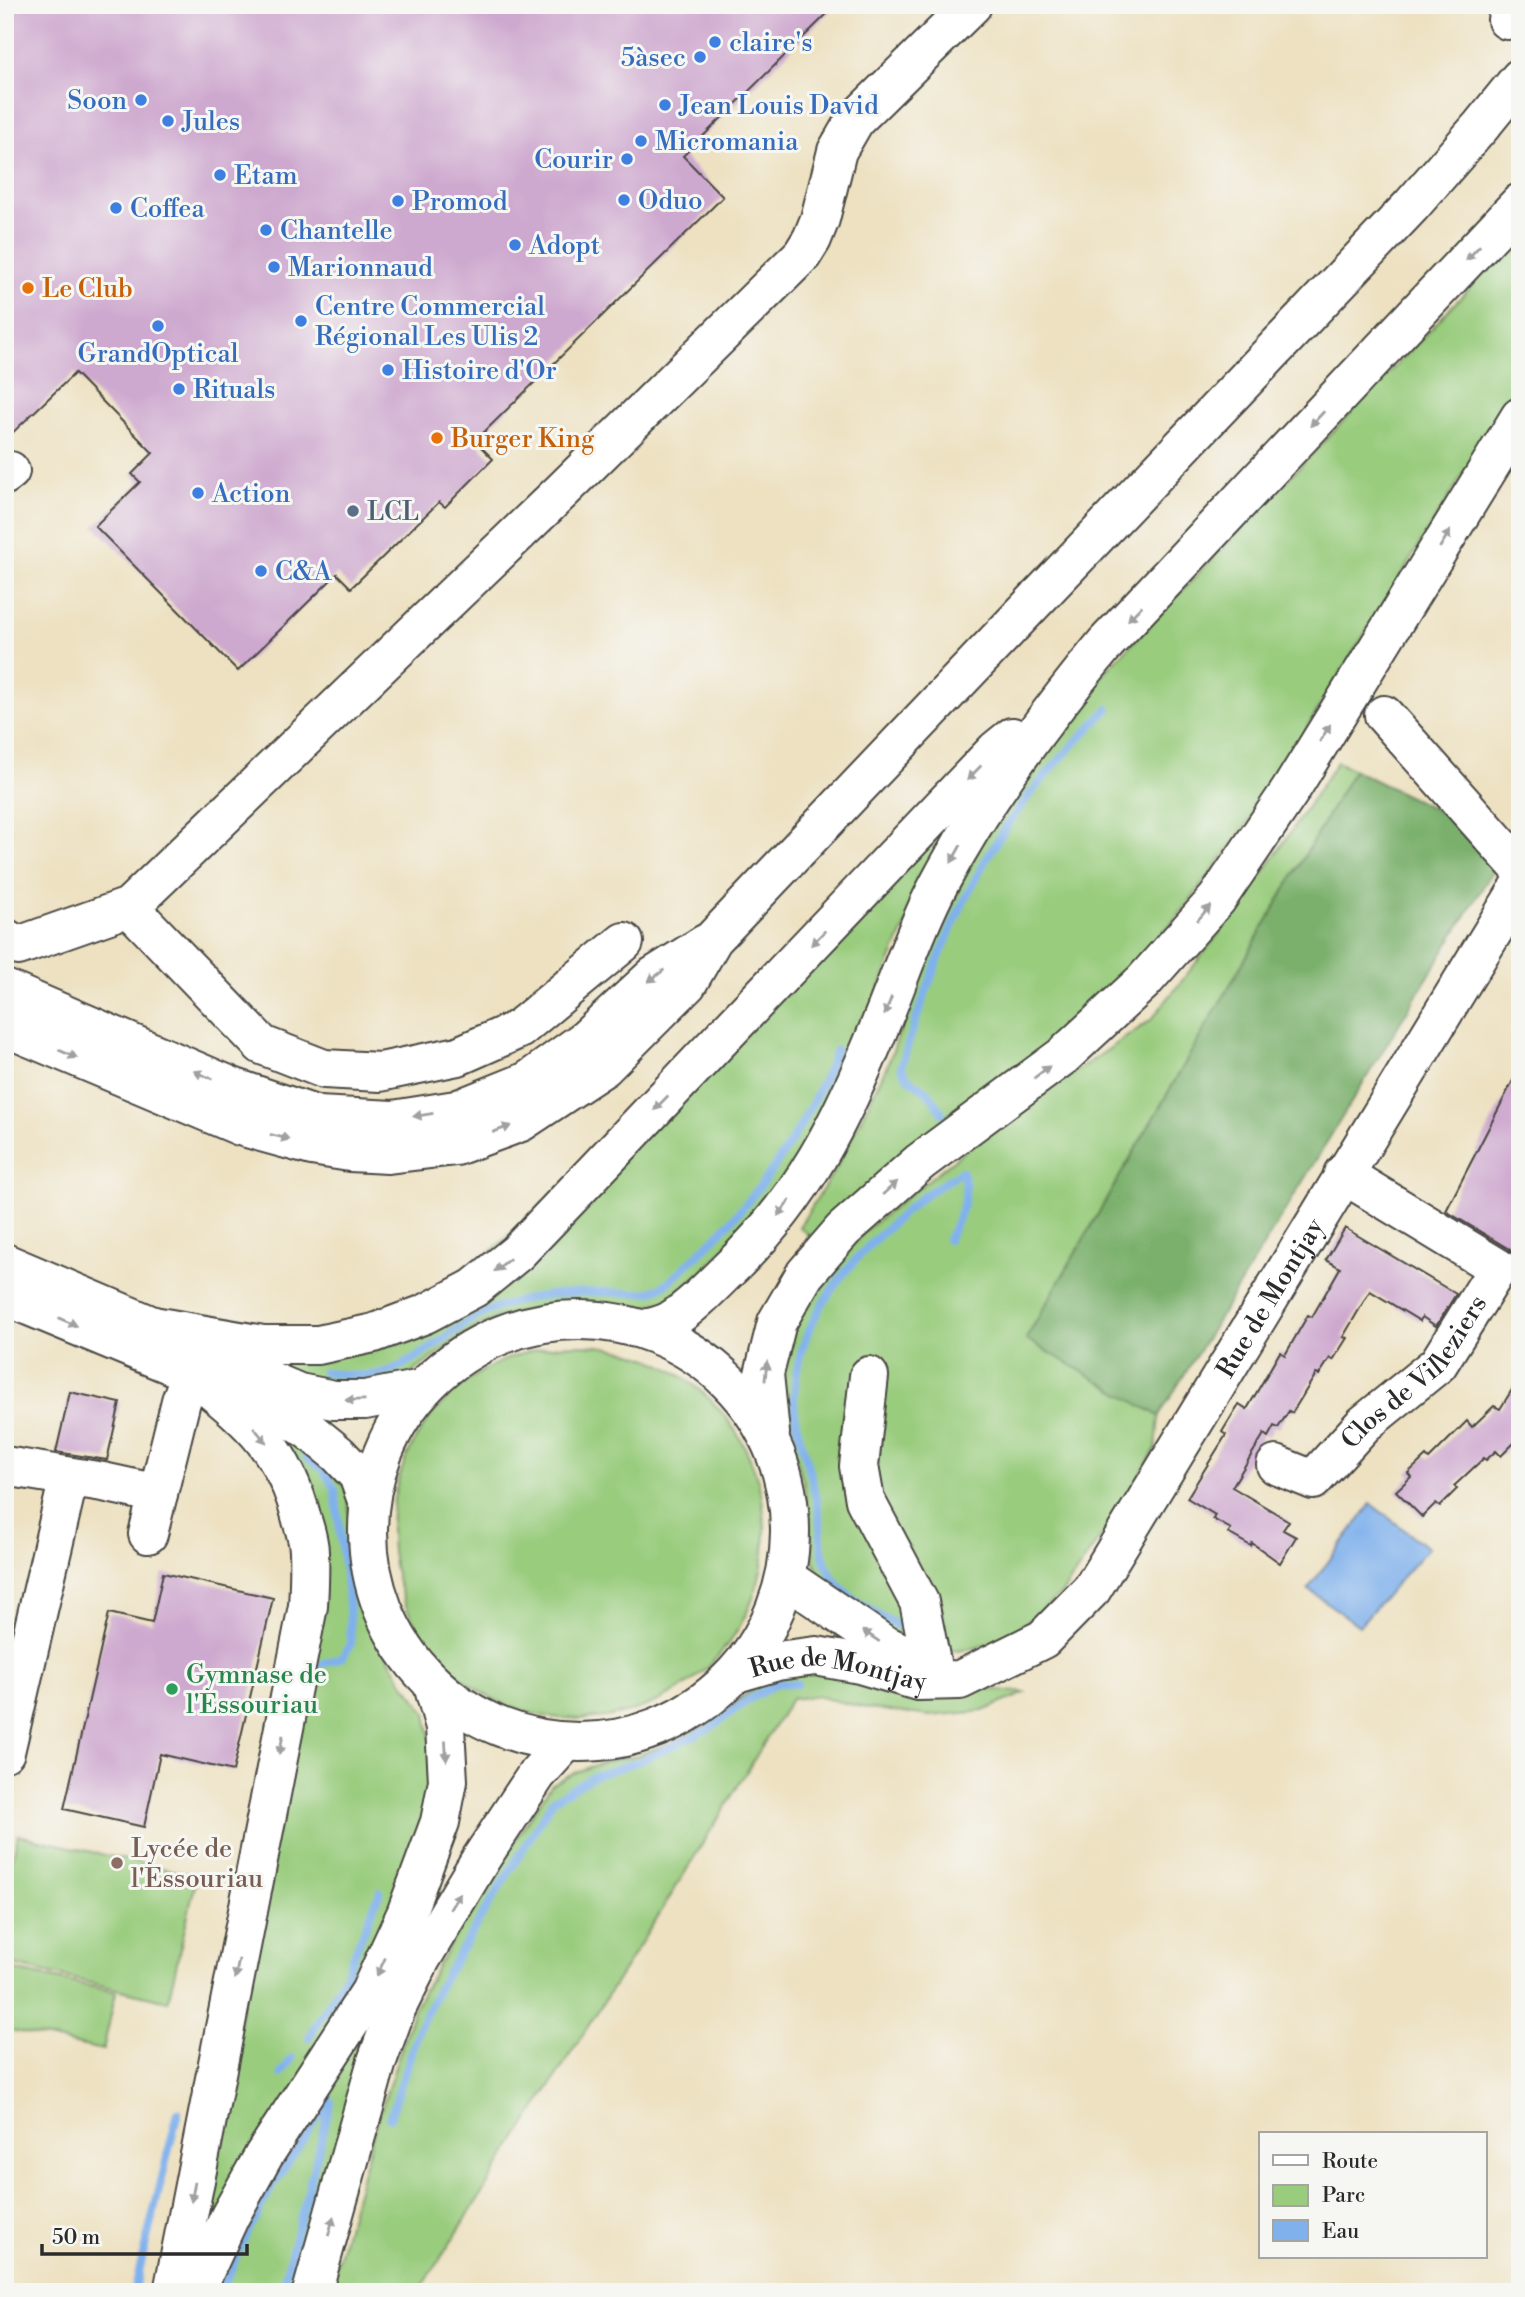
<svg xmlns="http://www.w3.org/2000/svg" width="1525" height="2297" font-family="'Libre Bodoni',serif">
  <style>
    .green { fill: #99cc7d; stroke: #627c54; stroke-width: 2 }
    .forest { fill: #7ab06c; stroke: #526e4c; stroke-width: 2 }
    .water { fill: #80b1ec; stroke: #566e8c; stroke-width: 2 }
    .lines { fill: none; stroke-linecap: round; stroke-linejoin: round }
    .stream { stroke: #80b1ec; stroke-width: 8 }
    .building { fill: #cea9cf }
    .minor-casing { stroke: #484642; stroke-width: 42 }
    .major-casing { stroke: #484642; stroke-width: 42 }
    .minor { stroke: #fff; stroke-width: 38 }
    .major { stroke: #fff; stroke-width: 38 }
    .oneway { fill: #a0a0a0 }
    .shop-dot { fill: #3f7fe0; stroke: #f6f6f2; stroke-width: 2.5 }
    .food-dot { fill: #e8710a; stroke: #f6f6f2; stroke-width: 2.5 }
    .service-dot { fill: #5c6f8a; stroke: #f6f6f2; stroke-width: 2.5 }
    .leisure-dot { fill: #2e9e5b; stroke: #f6f6f2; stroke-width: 2.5 }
    .education-dot { fill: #8d6e63; stroke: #f6f6f2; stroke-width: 2.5 }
    .labels { text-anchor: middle; stroke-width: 6; stroke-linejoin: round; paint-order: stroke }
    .shop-label { font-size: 26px; fill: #366cbe; stroke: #f6f6f2; text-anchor: start }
    .food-label { font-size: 26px; fill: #c56008; stroke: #f6f6f2; text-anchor: start }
    .service-label { font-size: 26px; fill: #4e5e75; stroke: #f6f6f2; text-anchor: start }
    .street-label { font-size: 26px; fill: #2b2b2b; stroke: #f6f6f2 }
    .leisure-label { font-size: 26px; fill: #27864d; stroke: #f6f6f2; text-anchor: start }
    .education-label { font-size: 26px; fill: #785e54; stroke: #f6f6f2; text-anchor: start }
  </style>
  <rect width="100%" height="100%" fill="#f6f6f2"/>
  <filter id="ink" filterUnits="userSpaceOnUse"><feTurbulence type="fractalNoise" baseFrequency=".0143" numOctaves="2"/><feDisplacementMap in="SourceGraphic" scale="14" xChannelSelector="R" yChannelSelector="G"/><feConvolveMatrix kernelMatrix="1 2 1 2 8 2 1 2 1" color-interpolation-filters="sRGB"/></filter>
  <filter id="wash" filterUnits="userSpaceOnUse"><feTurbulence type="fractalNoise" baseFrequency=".00686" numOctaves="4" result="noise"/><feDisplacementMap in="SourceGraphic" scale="28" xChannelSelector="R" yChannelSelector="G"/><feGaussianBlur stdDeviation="1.57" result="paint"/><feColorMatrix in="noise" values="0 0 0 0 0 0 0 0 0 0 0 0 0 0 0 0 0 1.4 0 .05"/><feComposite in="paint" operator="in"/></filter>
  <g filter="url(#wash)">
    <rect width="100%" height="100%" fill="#ede1c1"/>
    <g class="green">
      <path d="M1520,232V382L1246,826L1178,916L1101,999L809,1241L806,1232L799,1227L838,1165L888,1064L931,947L977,850L1030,769L1105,672L1498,258Z"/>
      <path d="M1337,762L1354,770L1026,1339L1159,1416L1156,1448L1108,1526L1062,1593L1019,1629L987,1645L959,1651L920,1646L890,1631L821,1579L813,1558L804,1484L782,1407V1362L799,1315L823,1277L867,1229L987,1133L1151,1020L1244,902Z"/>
      <path d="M928,842L939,845L837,1089L795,1164L751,1221L706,1268L670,1298L645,1308L629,1309L591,1303L549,1305L496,1318L463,1334L411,1374L337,1388L237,1355L398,1339Z"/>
      <circle cx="578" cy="1532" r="187"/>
      <path d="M277,1423L348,1489L350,1540L357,1590L368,1622L399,1676L426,1713L437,1782L372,1966L192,2275L321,1586Z"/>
      <path d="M807,1669L1025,1693L983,1711L930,1716L866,1708L816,1696L791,1699L662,1910L419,2292H329L375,2128L415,2006L475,1900L552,1784L573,1773L607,1761L638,1755L671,1743L702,1727L766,1680Z"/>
      <path d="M18,1835L197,1876L168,2001L5,1963V1890Z"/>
      <path d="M5,1968L116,1992L103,2050L5,2029Z"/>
      <path d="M379,2000L297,2292H204Z"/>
    </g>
    <path class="forest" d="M1354,770L1445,814L1496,866L1159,1416L1026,1339Z"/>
    <path class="water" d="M1371,1504L1428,1548L1359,1626L1308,1589Z"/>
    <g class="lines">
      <g class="stream">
        <path d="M942,1113L929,1093L907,1077L901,1067C927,981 965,881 1019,809C1045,773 1077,740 1108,709"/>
        <path d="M324,1372C341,1375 359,1377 377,1374C417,1367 455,1323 496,1308C531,1295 563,1292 600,1292C614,1292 641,1295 653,1291C667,1287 680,1271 690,1262C758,1199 802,1136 836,1050"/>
        <path d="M306,1457L323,1469L335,1490L349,1607L351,1644L343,1657L321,1664"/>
        <path d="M902,1628C873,1611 834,1594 824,1559C820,1545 821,1531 819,1517C818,1506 815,1496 813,1485C808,1456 793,1428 794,1397C796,1328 837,1274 886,1229C899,1217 912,1204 926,1194C938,1186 951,1179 962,1171C972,1196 958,1217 948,1240"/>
        <path d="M309,2037L344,1978L380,1892"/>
        <path d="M281,2074L292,2058"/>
        <path d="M390,2118L420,2026L441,1983L553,1800L591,1777L645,1759L710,1728L748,1700L778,1683L797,1684"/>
        <path d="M134,2292L178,2112"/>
        <path d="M221,2292L246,2235L272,2187L330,2099"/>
        <path d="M281,2292L331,2102"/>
      </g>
    </g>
    <g id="blocks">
      <g class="building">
        <path d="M5,5H836L683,156L723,197L475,441L493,459L445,507L439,502L351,588L337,574L238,671L95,526L140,482L132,474L153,453L75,373L5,440Z"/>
        <path d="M1520,1067V1261L1509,1249L1446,1211Z"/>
        <path d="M1345,1228L1456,1294L1436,1326L1422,1317L1420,1321L1370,1291L1343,1337L1347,1338L1333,1360L1330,1358L1319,1375L1316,1374L1292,1413L1289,1411L1278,1428L1274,1426L1268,1437L1264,1434L1232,1487L1289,1521L1283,1530L1296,1537L1280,1563L1252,1543L1251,1546L1228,1533L1231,1529L1213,1519L1215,1515L1187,1498L1226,1435L1222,1432L1239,1404L1247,1409L1280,1352L1285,1355L1308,1315L1312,1317L1340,1268L1326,1260Z"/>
        <path d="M1520,1377V1437L1501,1456L1496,1451L1486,1460L1484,1458L1454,1486L1457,1489L1440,1506L1436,1503L1422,1517L1396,1491L1411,1477L1408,1473L1426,1456L1429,1459L1467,1421L1472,1427L1494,1406L1500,1409Z"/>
        <path d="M70,1392L120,1403L107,1460L56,1452Z"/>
        <path d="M163,1573L273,1598L233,1771L160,1754L144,1827L64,1809L109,1613L152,1623Z"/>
      </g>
    </g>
  </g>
  <g filter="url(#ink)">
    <use href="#blocks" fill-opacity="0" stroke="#484642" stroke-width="2"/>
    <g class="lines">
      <g class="minor-casing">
        <g id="minor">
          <path d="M1507,20L1520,5"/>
          <path d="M5,475L10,471"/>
          <path d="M1384,715L1520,868"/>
          <path d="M129,907L262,1045L324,1069L380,1072L458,1056L519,1029L624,942"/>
          <path d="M5,938L18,946L129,907L561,492L802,255L812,239L820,219L837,151L855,120L972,5"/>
          <path d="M5,989L235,1088L318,1116L393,1120L456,1110L528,1081L586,1039L654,976L705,944"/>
          <path d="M5,1027L240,1126L312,1146L350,1152L388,1154L456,1146L521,1122L604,1067L687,984L713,939L1411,206L1481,126L1520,78"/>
          <path d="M5,1263L153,1326L186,1345L299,1393L334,1400H365L422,1389"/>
          <path d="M5,1296L191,1373L236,1387L306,1428L338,1454L358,1475L369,1506"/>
          <path d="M869,1376L859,1466L865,1500L919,1602L931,1662"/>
          <path id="s1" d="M1276,1465L1313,1480L1364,1424L1438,1364L1498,1268L1343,1174"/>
          <path d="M5,1466L103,1482L158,1494"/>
          <path d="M148,1534L181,1401L191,1373"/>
          <path d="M786,1578L883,1644L913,1658L928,1662"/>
          <path id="s2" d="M736,1673L777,1661L816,1656L860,1664L918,1681L960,1680L1043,1639L1092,1589L1520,887"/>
          <path d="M5,1752L69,1477"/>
        </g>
      </g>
      <g class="major-casing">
        <g id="major">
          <circle cx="579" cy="1531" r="211"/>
          <path d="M153,1326L263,1345H318L374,1333L425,1314L474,1288L517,1253L996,750L1012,737"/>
          <path d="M645,1329C653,1327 663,1325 670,1321C690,1308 709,1289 726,1272C803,1200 842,1120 881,1023C900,977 915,930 938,886C984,799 1043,719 1106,643L1520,203"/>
          <path d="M770,1433L764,1374L777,1322L805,1274L843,1230L920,1162L1063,1056L1143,982L1217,899L1290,791L1520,417"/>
          <path d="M173,2292L308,1606C309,1588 310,1570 309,1552C309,1541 305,1530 302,1520C284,1446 247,1419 191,1373"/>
          <path d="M195,2292L230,2216L264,2155L370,1992L406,1914L440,1822L448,1781L445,1727L433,1685"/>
          <path d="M312,2292L377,2061L396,2009L421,1959L482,1857L537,1774L565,1743"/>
        </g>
      </g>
      <use href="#minor" class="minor"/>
      <use href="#major" class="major"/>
    </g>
    <defs><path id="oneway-solid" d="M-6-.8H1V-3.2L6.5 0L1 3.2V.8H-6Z" transform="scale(1.75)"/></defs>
    <g class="oneway">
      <use href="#oneway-solid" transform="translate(1473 253) rotate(133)"/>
      <use href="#oneway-solid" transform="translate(1317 419) rotate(133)"/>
      <use href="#oneway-solid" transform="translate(1445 539) rotate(-58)"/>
      <use href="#oneway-solid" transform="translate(1135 613) rotate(134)"/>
      <use href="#oneway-solid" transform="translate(1325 733) rotate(-58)"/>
      <use href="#oneway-solid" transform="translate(974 773) rotate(134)"/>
      <use href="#oneway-solid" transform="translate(956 854) rotate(119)"/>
      <use href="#oneway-solid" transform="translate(1204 913) rotate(-49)"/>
      <use href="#oneway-solid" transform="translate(818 938) rotate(134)"/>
      <use href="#oneway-solid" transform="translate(656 976) rotate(143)"/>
      <use href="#oneway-solid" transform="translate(888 1006) rotate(111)"/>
      <use href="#oneway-solid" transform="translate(68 1054) rotate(23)"/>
      <use href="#oneway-solid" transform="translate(1042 1072) rotate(-37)"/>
      <use href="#oneway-solid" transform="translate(203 1075) rotate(-157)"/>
      <use href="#oneway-solid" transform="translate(661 1103) rotate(134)"/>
      <use href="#oneway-solid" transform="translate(423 1115) rotate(171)"/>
      <use href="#oneway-solid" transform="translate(502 1129) rotate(-20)"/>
      <use href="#oneway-solid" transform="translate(280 1137) rotate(15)"/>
      <use href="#oneway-solid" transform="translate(890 1188) rotate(-42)"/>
      <use href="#oneway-solid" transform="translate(784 1208) rotate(128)"/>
      <use href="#oneway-solid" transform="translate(502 1265) rotate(141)"/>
      <use href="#oneway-solid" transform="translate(68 1322) rotate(23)"/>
      <use href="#oneway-solid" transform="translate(766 1371) rotate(-84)"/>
      <use href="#oneway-solid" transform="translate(355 1400) rotate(179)"/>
      <use href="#oneway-solid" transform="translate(260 1435) rotate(50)"/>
      <use href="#oneway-solid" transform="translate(871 1636) rotate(-146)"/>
      <use href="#oneway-solid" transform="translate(281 1745) rotate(101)"/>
      <use href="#oneway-solid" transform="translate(446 1751) rotate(87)"/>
      <use href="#oneway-solid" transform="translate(455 1901) rotate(-59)"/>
      <use href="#oneway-solid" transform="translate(381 1967) rotate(115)"/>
      <use href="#oneway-solid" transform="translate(237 1969) rotate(101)"/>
      <use href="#oneway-solid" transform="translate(193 2192) rotate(101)"/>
      <use href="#oneway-solid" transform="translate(331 2226) rotate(-75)"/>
    </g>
  </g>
  <g class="shop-dot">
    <circle cx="715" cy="42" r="7"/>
    <circle cx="700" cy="57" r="7"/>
    <circle cx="141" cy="100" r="7"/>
    <circle cx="665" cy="105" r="7"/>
    <circle cx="168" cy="121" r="7"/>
    <circle cx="641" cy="141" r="7"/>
    <circle cx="627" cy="159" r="7"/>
    <circle cx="220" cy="175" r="7"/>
    <circle cx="624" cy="200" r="7"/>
    <circle cx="398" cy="201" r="7"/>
    <circle cx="116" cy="208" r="7"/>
    <circle cx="266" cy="230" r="7"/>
    <circle cx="515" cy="245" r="7"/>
    <circle cx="274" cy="267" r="7"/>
    <circle cx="301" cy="321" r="7"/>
    <circle cx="158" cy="326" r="7"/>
    <circle cx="388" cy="370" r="7"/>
    <circle cx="179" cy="389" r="7"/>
    <circle cx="198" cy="493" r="7"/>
    <circle cx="261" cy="571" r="7"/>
  </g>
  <g class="food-dot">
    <circle cx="28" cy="288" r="7"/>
    <circle cx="437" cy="438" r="7"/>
  </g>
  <circle class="service-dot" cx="353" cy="511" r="7"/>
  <circle class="leisure-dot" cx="172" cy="1689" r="7"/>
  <circle class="education-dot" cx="117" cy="1863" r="7"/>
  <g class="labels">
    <g class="shop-label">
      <text x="729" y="51">claire's</text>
      <text x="686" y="66" text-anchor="end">5àsec</text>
      <text x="127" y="109" text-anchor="end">Soon</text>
      <text x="679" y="114">Jean Louis David</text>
      <text x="182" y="130">Jules</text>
      <text x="655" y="150">Micromania</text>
      <text x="613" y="168" text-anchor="end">Courir</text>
      <text x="234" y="184">Etam</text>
      <text x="638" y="209">Oduo</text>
      <text x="412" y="210">Promod</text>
      <text x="130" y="217">Coffea</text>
      <text x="280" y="239">Chantelle</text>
      <text x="529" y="254">Adopt</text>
      <text x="288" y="276">Marionnaud</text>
      <text x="315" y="315">Centre Commercial<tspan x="315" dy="30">Régional Les Ulis 2</tspan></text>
      <text x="158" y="362" text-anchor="middle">GrandOptical</text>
      <text x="402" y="379">Histoire d'Or</text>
      <text x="193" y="398">Rituals</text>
      <text x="212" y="502">Action</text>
      <text x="275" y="580">C&amp;A</text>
    </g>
    <g class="food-label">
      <text x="42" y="297">Le Club</text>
      <text x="451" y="447">Burger King</text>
    </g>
    <g class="service-label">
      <text x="367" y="520">LCL</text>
    </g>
    <g class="street-label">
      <text dy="9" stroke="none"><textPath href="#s2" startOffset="733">Rue de Montjay</textPath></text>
      <text dy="9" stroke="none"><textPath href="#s1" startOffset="189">Clos de Villeziers</textPath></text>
      <text dy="9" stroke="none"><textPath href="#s2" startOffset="105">Rue de Montjay</textPath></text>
    </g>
    <g class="leisure-label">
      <text x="186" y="1683">Gymnase de<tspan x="186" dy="30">l'Essouriau</tspan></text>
    </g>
    <g class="education-label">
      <text x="131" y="1857">Lycée de<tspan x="131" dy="30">l'Essouriau</tspan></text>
    </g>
  </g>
  <rect width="1525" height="2297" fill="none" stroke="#f6f6f2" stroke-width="28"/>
  <rect x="1259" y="2132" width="228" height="126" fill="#f6f6f2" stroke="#a5a5a2" stroke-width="2"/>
  <rect x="1273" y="2155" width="35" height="10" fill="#ffffff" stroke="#a5a5a2" stroke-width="2"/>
  <text x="1322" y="2168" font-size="21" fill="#2b2b2b">Route</text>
  <rect x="1273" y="2185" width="35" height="21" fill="#99cc7d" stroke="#a5a5a2" stroke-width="2"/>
  <text x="1322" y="2202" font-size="21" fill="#2b2b2b">Parc</text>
  <rect x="1273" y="2220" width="35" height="21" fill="#80b1ec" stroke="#a5a5a2" stroke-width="2"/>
  <text x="1322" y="2238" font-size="21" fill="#2b2b2b">Eau</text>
  <path d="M42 2244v10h205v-10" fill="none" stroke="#2b2b2b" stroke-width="3.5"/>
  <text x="52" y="2244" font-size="21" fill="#2b2b2b" stroke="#f6f6f2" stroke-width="5" paint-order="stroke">50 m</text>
</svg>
